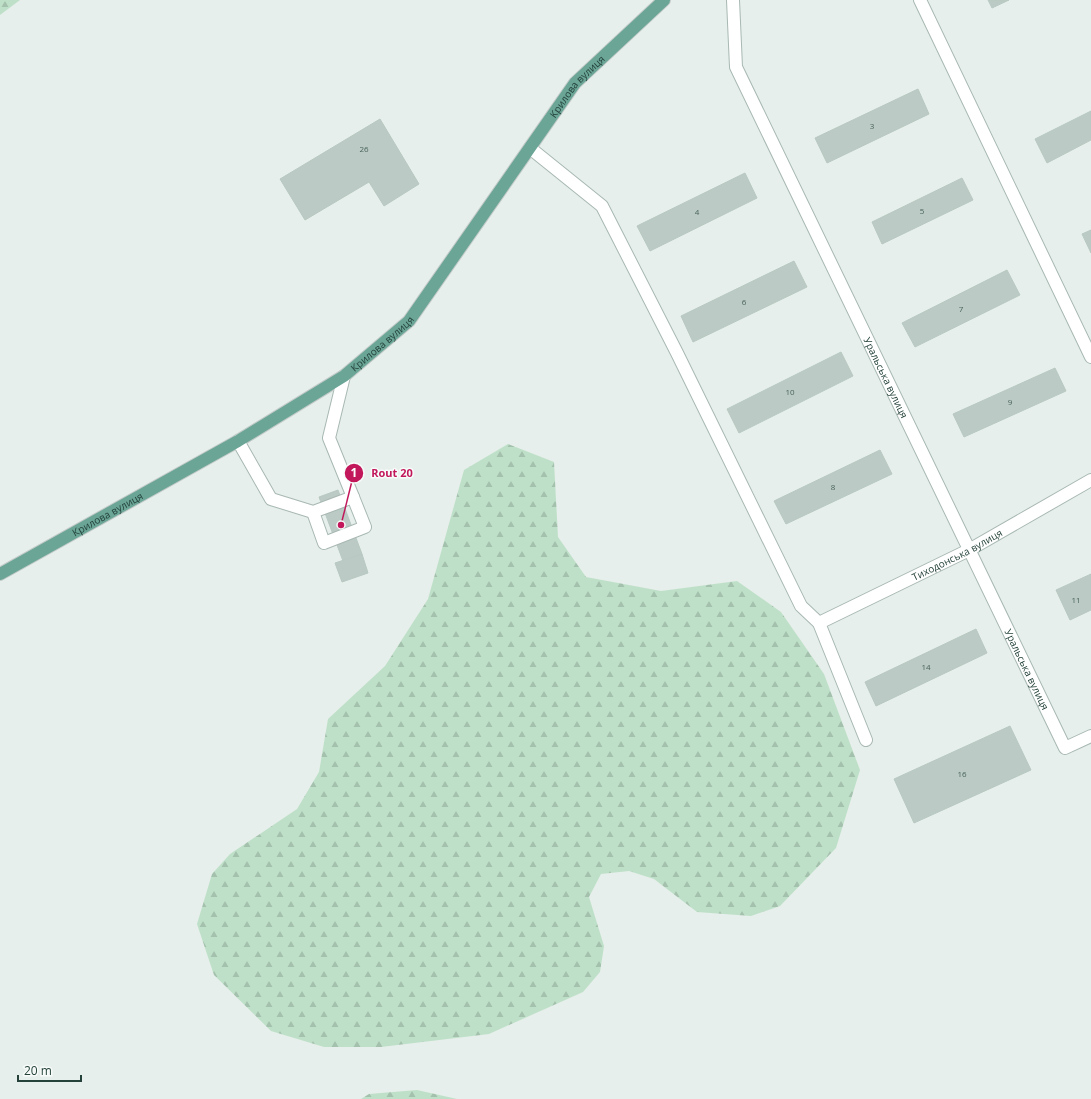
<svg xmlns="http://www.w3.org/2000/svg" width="1091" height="1099" font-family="'Open Sans',sans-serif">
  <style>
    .forest { fill: url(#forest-firs) }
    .building { fill: #bbcac4; stroke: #b8c9c2 }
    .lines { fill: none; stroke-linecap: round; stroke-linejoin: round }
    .minor-casing { stroke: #a8b8b2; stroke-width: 14 }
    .major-casing { stroke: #c2cac8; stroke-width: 14 }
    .minor { stroke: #fff; stroke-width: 12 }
    .major { stroke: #6aa596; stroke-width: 12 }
    .labels { text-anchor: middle; stroke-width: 3; stroke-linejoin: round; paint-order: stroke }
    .number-label { font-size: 8px; fill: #4a645c }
    .street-label { font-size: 10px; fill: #24423a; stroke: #f7fbf9 }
    .leader { fill: none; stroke: #c2185b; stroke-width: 1.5 }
    .callout-dot { fill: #c2185b; stroke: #f7fbf9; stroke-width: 1.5 }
    .mark-label { font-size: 12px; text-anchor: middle; font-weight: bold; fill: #fff }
    .callout-label { font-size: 11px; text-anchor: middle; font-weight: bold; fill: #c2185b; stroke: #f7fbf9; stroke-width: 3; stroke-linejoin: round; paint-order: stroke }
  </style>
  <defs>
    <pattern id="forest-firs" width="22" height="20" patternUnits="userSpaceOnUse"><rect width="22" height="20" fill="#bfe0c8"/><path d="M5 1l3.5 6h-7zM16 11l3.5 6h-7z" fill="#a4c1ad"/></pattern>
  </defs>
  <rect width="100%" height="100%" fill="#e6efeb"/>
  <g class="forest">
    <path d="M0,0H20L0,15Z"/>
    <path d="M508,444L554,462L558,537L586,577L661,591L737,581L781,612L824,674L860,770L836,848L780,906L751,916L697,912L654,879L629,871L601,874L589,897L604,946L600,972L583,992L489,1034L381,1047H324L271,1031L214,975L197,924L212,874L230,854L297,809L319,772L328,719L385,666L428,599L464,470Z"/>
    <path d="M417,1090L457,1099H361L369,1094Z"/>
  </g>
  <g class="building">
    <path d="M988,0H1009L992,8Z"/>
    <path d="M918,89L929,114L827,163L815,138Z"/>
    <path d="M1091,111V140L1047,163L1035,139Z"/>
    <path d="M380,119L419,184L384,206L369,182L305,220L280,179Z"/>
    <path d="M745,173L757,198L650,251L637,226Z"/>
    <path d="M962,178L973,200L882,244L872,222Z"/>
    <path d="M1091,230V253L1082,234Z"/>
    <path d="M794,261L807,287L693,342L681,316Z"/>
    <path d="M1007,270L1020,295L915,347L902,323Z"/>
    <path d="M841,352L853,376L739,433L727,409Z"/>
    <path d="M1055,368L1066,391L964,437L953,414Z"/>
    <path d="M880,450L892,474L786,524L774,501Z"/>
    <path d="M338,490L362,554L343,561L319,497Z"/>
    <path d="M362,554L368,573L342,582L335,563Z"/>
    <path d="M1091,574V610L1070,620L1056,590Z"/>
    <path d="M976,629L987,653L876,706L865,682Z"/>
    <path d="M1010,726L1031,770L914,823L894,779Z"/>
  </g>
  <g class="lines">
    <g class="minor-casing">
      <g id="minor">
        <path id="s1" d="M733,0L736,67L1065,748L1091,736"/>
        <path d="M920,0L1091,357"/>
        <path d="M530,148L602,206L677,353L801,606L819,623L866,740"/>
        <path d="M238,441L271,499L313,512L353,497L329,438L344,376"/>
        <path d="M313,512L324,543L365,527L353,497"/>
        <path id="s2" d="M819,623L969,550L1091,480"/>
      </g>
    </g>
    <g class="major-casing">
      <g id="major">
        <path id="s3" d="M0,574L238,441L344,376L409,321L575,83L664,0"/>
      </g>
    </g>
    <use href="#minor" class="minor"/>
    <use href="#major" class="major"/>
  </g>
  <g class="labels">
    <g class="number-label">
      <text x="872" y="129">3</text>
      <text x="364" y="152">26</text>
      <text x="922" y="214">5</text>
      <text x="697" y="215">4</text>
      <text x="744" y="305">6</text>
      <text x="961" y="312">7</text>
      <text x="790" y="395">10</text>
      <text x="1010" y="405">9</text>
      <text x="833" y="490">8</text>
      <text x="1076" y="603">11</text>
      <text x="926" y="670">14</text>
      <text x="962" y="777">16</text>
    </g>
    <g class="street-label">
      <text dy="4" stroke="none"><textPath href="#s3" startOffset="771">Крилова вулиця</textPath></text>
      <text dy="4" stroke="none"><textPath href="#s3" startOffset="447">Крилова вулиця</textPath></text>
      <text dy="4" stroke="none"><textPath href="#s1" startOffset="412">Уральська вулиця</textPath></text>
      <text dy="4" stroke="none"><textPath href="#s3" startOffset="123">Крилова вулиця</textPath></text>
      <text dy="4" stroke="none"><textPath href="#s2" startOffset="154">Тиходонська вулиця</textPath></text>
      <text dy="4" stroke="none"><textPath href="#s1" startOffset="736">Уральська вулиця</textPath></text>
    </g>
  </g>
  <path class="leader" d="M341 525L354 473"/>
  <g class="callout-dot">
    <circle cx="341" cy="525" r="4"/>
    <circle cx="354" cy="473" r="10"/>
  </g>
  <g class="mark-label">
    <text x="354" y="477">1</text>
  </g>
  <g class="callout-label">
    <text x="392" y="477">Rout 20</text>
  </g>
  <path d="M18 1075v6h63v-6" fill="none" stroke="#24423a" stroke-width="2"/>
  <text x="24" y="1075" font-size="12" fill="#24423a" stroke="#f7fbf9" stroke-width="3" paint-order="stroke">20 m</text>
</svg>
